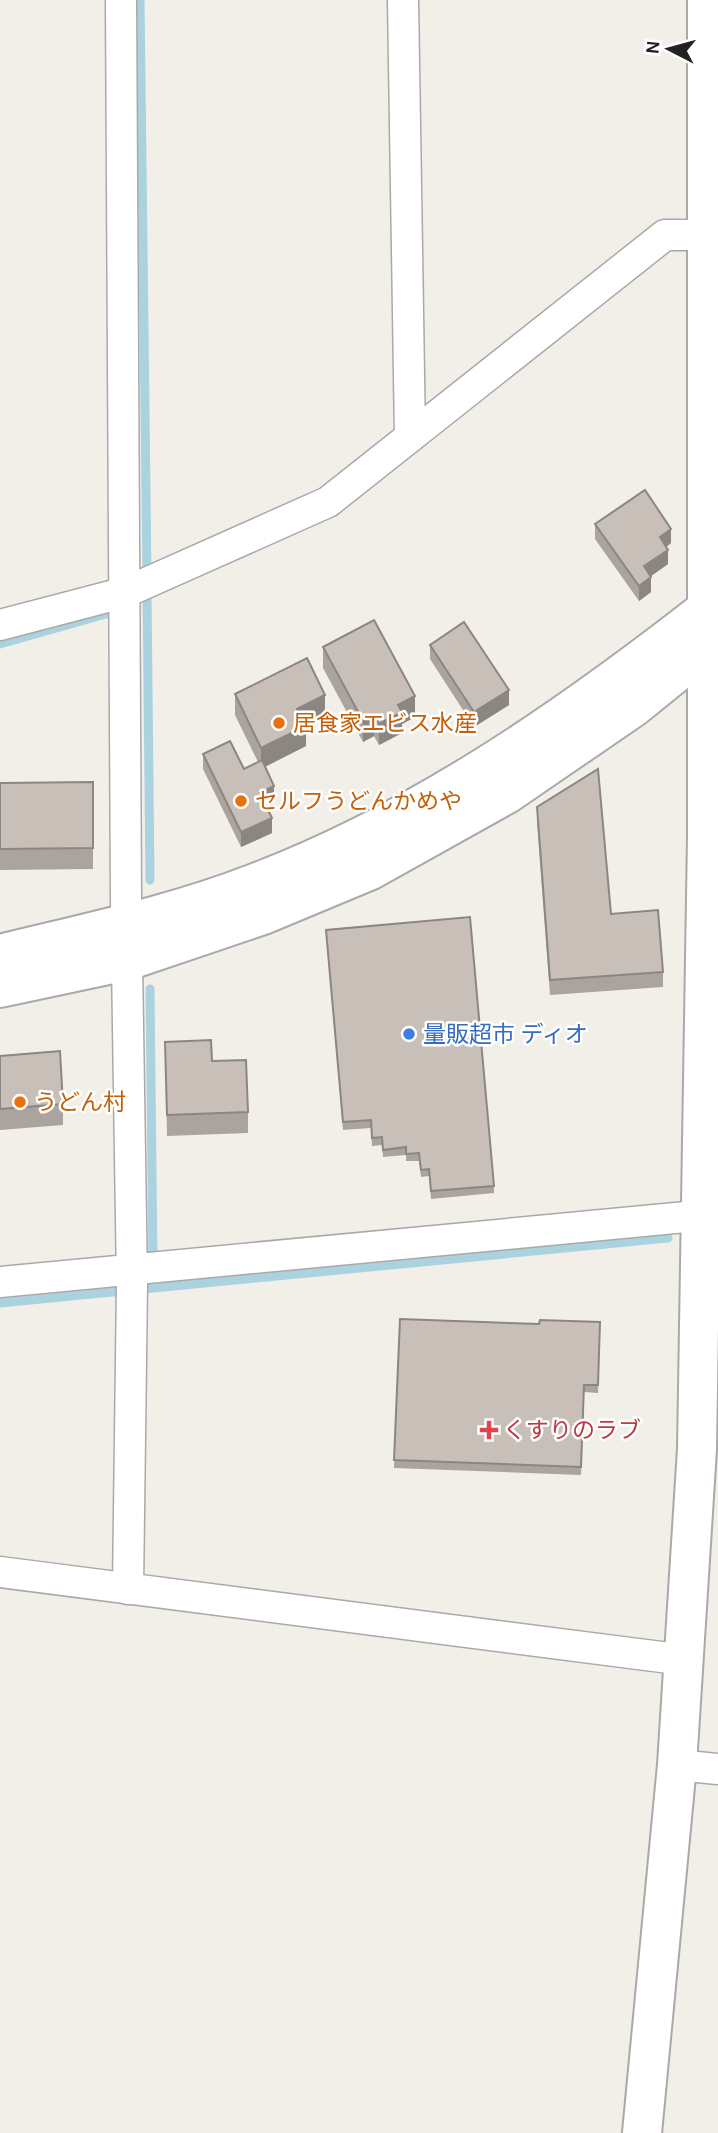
<svg xmlns="http://www.w3.org/2000/svg" width="718" height="2133" font-family="Karla,'Noto Sans JP',sans-serif">
  <style>
    .lines { fill: none; stroke-linecap: round; stroke-linejoin: round }
    .stream { stroke: #aad3df; stroke-width: 9 }
    .minor-casing { stroke: #a9a9a9; stroke-width: 33 }
    .tertiary-casing { stroke: #a9a9a9; stroke-width: 42 }
    .minor { stroke: #fff; stroke-width: 30 }
    .tertiary { stroke: #fff; stroke-width: 38 }
    .wall { fill: #aba49e }
    .shaded-wall { fill: #8b8681 }
    .building { fill: #c7bfb8; stroke: #8b8681; stroke-width: 2 }
    .food-dot { fill: #e8710a; stroke: #fff; stroke-width: 2.5 }
    .shop-dot { fill: #3f7fe0; stroke: #fff; stroke-width: 2.5 }
    .health-dot { fill: #e0444e; stroke: #fff; stroke-width: 2.5 }
    .labels { text-anchor: middle; stroke-width: 5; stroke-linejoin: round; paint-order: stroke }
    .food-label { font-size: 23px; fill: #c56008; stroke: #fff; text-anchor: start }
    .shop-label { font-size: 23px; fill: #366cbe; stroke: #fff; text-anchor: start }
    .health-label { font-size: 23px; fill: #be3a42; stroke: #fff; text-anchor: start }
  </style>
  <rect width="100%" height="100%" fill="#f2efe9"/>
  <g class="lines">
    <g class="stream">
      <path d="M140,0L147,576"/>
      <path d="M147,590L150,880"/>
      <path d="M0,644L120,610"/>
      <path d="M150,989L153,1263"/>
      <path d="M0,1303L668,1238"/>
    </g>
    <g class="minor-casing">
      <g id="minor">
        <path d="M121,0L126,898L132,1283L128,1589"/>
        <path d="M403,0L410,437"/>
        <path d="M0,625L126,592L328,502L665,235H707"/>
        <path d="M0,1282L718,1214"/>
        <path d="M0,1572L685,1660"/>
        <path d="M677,1765L718,1769"/>
      </g>
    </g>
    <g class="tertiary-casing">
      <g id="tertiary">
        <path d="M0,954C85,933 173,915 255,883C424,819 577,711 718,600"/>
        <path d="M0,988L127,961L263,915L371,870L507,794L634,707L718,639"/>
        <path d="M642,2133L677,1765L697,1449L707,837V0"/>
      </g>
    </g>
    <use href="#minor" class="minor"/>
    <use href="#tertiary" class="tertiary"/>
  </g>
  <g class="wall">
    <path d="M595,524L671,543L666,547L668,564L651,576V592L639,601L595,539Z"/>
    <path d="M430,645L509,705L474,727L430,659Z"/>
    <path d="M323,647L415,717L402,724V733L379,745L374,736L363,742L323,668Z"/>
    <path d="M235,694L325,715L305,725L306,746L265,766L274,800L266,805L272,833L241,847L203,769V754L244,769L258,762L235,715Z"/>
    <path d="M93,782V869L0,870V783Z"/>
    <path d="M537,807L611,914L663,972V987L550,995L537,822Z"/>
    <path d="M326,930L494,1186V1193L431,1199L429,1176L421,1177L419,1161H406V1155L383,1157L382,1145L372,1146L371,1128L343,1130Z"/>
    <path d="M165,1042L212,1061L248,1112V1133L167,1136Z"/>
    <path d="M0,1056L63,1104V1125L0,1130Z"/>
    <path d="M400,1319L539,1324L600,1322L598,1393L584,1392L581,1475L394,1468Z"/>
  </g>
  <g class="shaded-wall">
    <path d="M671,529V543L660,552V537Z"/>
    <path d="M668,550V564L644,581V566Z"/>
    <path d="M651,577V592L639,601V586Z"/>
    <path d="M509,690V705L474,727V712Z"/>
    <path d="M325,695V715L297,729V709Z"/>
    <path d="M415,696V717L402,724V733L379,745V724L398,705Z"/>
    <path d="M374,715V736L363,742V721Z"/>
    <path d="M306,726V746L261,769V748Z"/>
    <path d="M274,786V800L260,808V793Z"/>
    <path d="M272,818V833L241,847V832Z"/>
  </g>
  <g class="building">
    <path d="M645,490L671,529L660,537L668,550L644,566L651,577L639,586L595,524Z"/>
    <path d="M374,620L415,696L398,705L402,712L379,724L374,715L363,721L323,647Z"/>
    <path d="M464,622L509,690L474,712L430,645Z"/>
    <path d="M307,658L325,695L297,709L306,726L261,748L235,694Z"/>
    <path d="M230,741L244,769L262,760L274,786L260,793L272,818L241,832L203,754Z"/>
    <path d="M598,769L611,914L658,910L663,972L550,980L537,807Z"/>
    <path d="M93,782V848L0,849V783Z"/>
    <path d="M470,917L494,1186L431,1191L429,1169L421,1170L419,1153L406,1154V1147L383,1150L382,1137L372,1138L371,1120L343,1122L326,930Z"/>
    <path d="M211,1040L212,1061L246,1060L248,1112L167,1115L165,1042Z"/>
    <path d="M60,1051L63,1104L0,1109V1056Z"/>
    <path d="M400,1319L539,1324L540,1320L600,1322L598,1385H584L581,1467L394,1460Z"/>
  </g>
  <g class="food-dot">
    <circle cx="279" cy="723" r="7"/>
    <circle cx="241" cy="801" r="7"/>
    <circle cx="20" cy="1102" r="7"/>
  </g>
  <circle class="shop-dot" cx="409" cy="1034" r="7"/>
  <path class="health-dot" d="M485.5 1419.5h7v7h7v7h-7v7h-7v-7h-7v-7h7z"/>
  <g class="labels">
    <g class="food-label">
      <text x="293" y="731">居食家エビス水産</text>
      <text x="255" y="809">セルフうどんかめや</text>
      <text x="34" y="1110">うどん村</text>
    </g>
    <g class="shop-label">
      <text x="423" y="1042">量販超市 ディオ</text>
    </g>
    <g class="health-label">
      <text x="503" y="1438">くすりのラブ</text>
    </g>
  </g>
  <g transform="translate(669 49) rotate(276)" stroke="#ffffff" stroke-width="5" paint-order="stroke">
  <path d="M0-5L12 26L0 18L-12 26Z" fill="#222222"/>
  <text y="-10" font-size="19" font-weight="bold" text-anchor="middle" fill="#222222">N</text>
  </g>
</svg>
